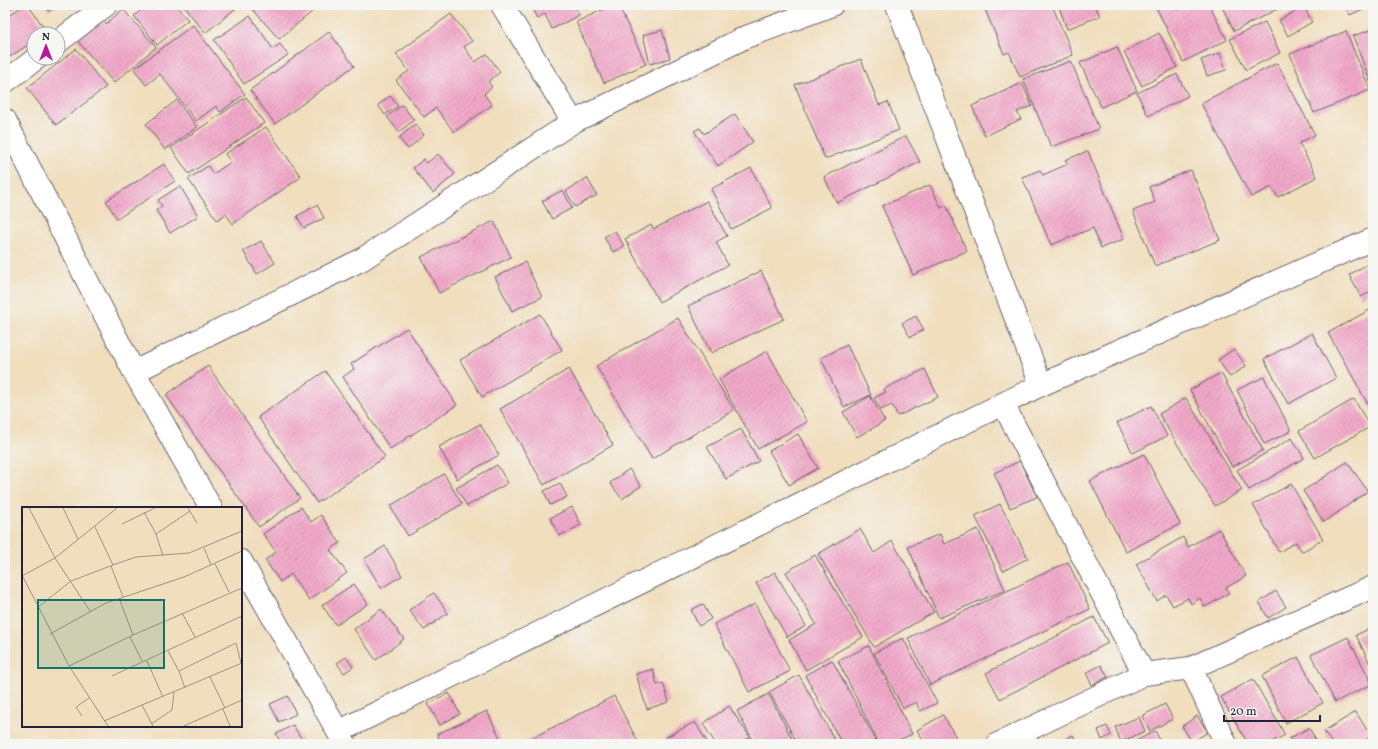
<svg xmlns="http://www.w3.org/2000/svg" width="1378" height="749" font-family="Vollkorn,serif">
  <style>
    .building { fill: url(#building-hatch) }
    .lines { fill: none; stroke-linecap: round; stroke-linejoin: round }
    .street-casing { stroke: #6a6468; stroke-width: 24 }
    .street { stroke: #fff; stroke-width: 22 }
    .inset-road { fill: none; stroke: #9e9389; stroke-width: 1 }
    .view { fill: #0f766e; fill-opacity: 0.15; stroke: #0f766e; stroke-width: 2 }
    .inset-edge { fill: none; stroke: #22223b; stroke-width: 2 }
  </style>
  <defs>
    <pattern id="building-hatch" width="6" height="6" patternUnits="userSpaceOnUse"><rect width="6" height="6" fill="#f1a8c8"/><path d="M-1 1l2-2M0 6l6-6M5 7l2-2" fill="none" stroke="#ce90ad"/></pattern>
  </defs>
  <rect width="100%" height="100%" fill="#f6f6f2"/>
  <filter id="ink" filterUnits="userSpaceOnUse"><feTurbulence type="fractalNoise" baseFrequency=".025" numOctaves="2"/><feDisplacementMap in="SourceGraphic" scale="8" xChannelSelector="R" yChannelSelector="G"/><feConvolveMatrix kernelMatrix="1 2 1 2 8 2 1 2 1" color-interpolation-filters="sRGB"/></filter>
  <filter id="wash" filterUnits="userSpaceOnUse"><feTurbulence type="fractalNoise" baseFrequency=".012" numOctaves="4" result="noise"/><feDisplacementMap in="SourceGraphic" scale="16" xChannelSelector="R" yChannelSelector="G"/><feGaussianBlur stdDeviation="0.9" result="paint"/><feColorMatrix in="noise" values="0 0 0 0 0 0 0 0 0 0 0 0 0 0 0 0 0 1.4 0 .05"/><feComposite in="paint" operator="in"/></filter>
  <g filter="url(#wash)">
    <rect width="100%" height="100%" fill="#f0debd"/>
    <g id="blocks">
      <g class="building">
        <path d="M5,5H17L5,12Z"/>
        <path d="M24,5H28L47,32L44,34H34V41L5,60V18Z"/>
        <path d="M45,5H60L48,11Z"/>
        <path d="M148,5H176L188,20L157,45L134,16Z"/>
        <path d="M183,5H240L205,33Z"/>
        <path d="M249,5H320L279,39Z"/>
        <path d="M530,5H574L579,15L552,29L545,14L537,18Z"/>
        <path d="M613,5H618L646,64L604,83L576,22Z"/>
        <path d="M971,5H1052L1073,55L1020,77L1009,52L1004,54L983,5L973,9Z"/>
        <path d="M1064,5H1095L1100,16L1067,29L1059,7Z"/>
        <path d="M1155,5H1209L1227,40L1183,62Z"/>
        <path d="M1221,5H1285L1234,31Z"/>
        <path d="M1345,5H1372L1350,15Z"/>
        <path d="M1304,7L1312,22L1288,36L1279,20Z"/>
        <path d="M123,9L156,47L114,83L75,38L100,16L106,24Z"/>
        <path d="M451,14L472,41L464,47L475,62L487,54L500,72L488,82L492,87L484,94L492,105L454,132L436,108L424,117L396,80L409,71L396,54Z"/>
        <path d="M250,16L273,49L280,44L288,55L244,84L214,40Z"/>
        <path d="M1265,22L1280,53L1246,70L1230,39Z"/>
        <path d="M193,25L245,94L220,112L216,106L196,121L160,74L146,85L134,69Z"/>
        <path d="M1373,29V89L1353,36Z"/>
        <path d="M662,30L670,58L650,64L643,35Z"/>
        <path d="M1346,31L1370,90L1314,113L1290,54Z"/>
        <path d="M329,32L354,66L275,124L250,90Z"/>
        <path d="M1159,33L1177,67L1142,86L1124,52Z"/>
        <path d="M1117,47L1137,91L1101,107L1080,63Z"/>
        <path d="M76,49L106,87L56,125L27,88Z"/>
        <path d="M1220,53L1226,70L1207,76L1201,60Z"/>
        <path d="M861,59L879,105L888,102L899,130L825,159L795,85Z"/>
        <path d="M1071,61L1099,129L1051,147L1023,79Z"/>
        <path d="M1277,63L1315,135L1299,143L1317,177L1278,197L1272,187L1251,197L1201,103Z"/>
        <path d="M1177,74L1188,96L1148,116L1137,93Z"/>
        <path d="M1022,83L1032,106L1017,112L1021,119L985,136L972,106Z"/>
        <path d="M390,96L398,106L385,115L378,105Z"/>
        <path d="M246,97L264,123L189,174L171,148Z"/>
        <path d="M177,100L197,127L165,150L146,124Z"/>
        <path d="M402,105L414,120L399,132L387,117Z"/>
        <path d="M735,114L753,142L718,166L694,131L700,128L704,134Z"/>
        <path d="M415,124L424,135L408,149L399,138Z"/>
        <path d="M266,127L301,177L233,224L226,214L217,220L188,179L208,166L213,174L231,162L225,154Z"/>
        <path d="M906,136L920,162L837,203L824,177Z"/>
        <path d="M1088,151L1124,239L1101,248L1093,228L1051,245L1022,177L1040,170L1043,175L1068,164L1065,160Z"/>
        <path d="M438,154L455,174L433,193L413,168L424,159L427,163Z"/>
        <path d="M164,164L175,181L117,219L106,201Z"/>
        <path d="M751,168L772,208L731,229L711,189Z"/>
        <path d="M1191,170L1220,240L1155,266L1133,211L1155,202L1149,187Z"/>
        <path d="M587,178L597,195L575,207L566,191Z"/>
        <path d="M930,185L941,208L946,205L967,251L913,275L882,206Z"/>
        <path d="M180,186L198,216L170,233L156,210L162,206L158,200Z"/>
        <path d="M563,190L572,208L552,219L542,201Z"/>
        <path d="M707,201L727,236L716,242L728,265L659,302L625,239L651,225L654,229Z"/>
        <path d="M317,205L324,218L304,228L297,216Z"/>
        <path d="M494,221L511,257L439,293L421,257Z"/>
        <path d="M615,231L624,246L613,252L604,237Z"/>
        <path d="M261,241L275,263L257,274L243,251Z"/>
        <path d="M1373,261V290L1361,297L1349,275Z"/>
        <path d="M525,262L542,297L512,311L495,277Z"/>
        <path d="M761,271L784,319L711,353L688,306Z"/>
        <path d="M1373,308V413L1328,333Z"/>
        <path d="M540,314L562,350L482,397L460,360Z"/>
        <path d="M916,316L924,330L910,337L902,323Z"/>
        <path d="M678,318L734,410L652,459L596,366Z"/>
        <path d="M407,328L457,405L390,449L343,377L354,369L351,364Z"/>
        <path d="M1312,333L1336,378L1288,404L1264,359Z"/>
        <path d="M847,345L871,395L844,407L821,358Z"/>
        <path d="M1234,349L1246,366L1230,377L1218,360Z"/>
        <path d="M767,351L807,422L758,449L719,379Z"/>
        <path d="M208,366L300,498L259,527L166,395Z"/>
        <path d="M569,369L613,445L544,485L500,409Z"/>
        <path d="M925,369L938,397L898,416L892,405L881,410L874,398L886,392L884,389Z"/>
        <path d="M325,371L385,457L317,503L258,417Z"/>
        <path d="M1221,373L1263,450L1232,467L1190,390Z"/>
        <path d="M1264,377L1291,431L1264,444L1237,390Z"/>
        <path d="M870,396L885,421L857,437L843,412Z"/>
        <path d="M1186,398L1242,490L1215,506L1159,414Z"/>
        <path d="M1354,399L1370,427L1315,458L1299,431Z"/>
        <path d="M1151,406L1167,436L1133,453L1117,423Z"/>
        <path d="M480,424L499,455L457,479L439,447Z"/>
        <path d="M741,429L759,461L726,479L707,447Z"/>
        <path d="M798,434L818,468L789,485L769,451Z"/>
        <path d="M1292,438L1304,458L1249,490L1237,470Z"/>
        <path d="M1144,454L1180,524L1126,552L1090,481Z"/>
        <path d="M1020,461L1037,497L1010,508L994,473Z"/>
        <path d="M1347,462L1368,491L1324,522L1303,491Z"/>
        <path d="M497,465L508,483L467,506L456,488Z"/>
        <path d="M629,469L641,486L622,499L610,483Z"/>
        <path d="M444,474L462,504L408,536L390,506Z"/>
        <path d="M560,483L567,497L550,505L544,491Z"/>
        <path d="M1291,484L1323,539L1302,552L1296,542L1279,552L1253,505Z"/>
        <path d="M1000,504L1028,558L1003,571L975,516Z"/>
        <path d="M301,507L311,522L321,515L340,543L330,550L347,573L309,600L291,574L280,582L265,560L276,552L263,534Z"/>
        <path d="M572,507L581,525L559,536L550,518Z"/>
        <path d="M860,529L874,553L892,541L934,612L874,647L818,554Z"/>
        <path d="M978,529L1005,590L939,618L908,547L940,534L944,544Z"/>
        <path d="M1219,529L1246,576L1226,588L1229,593L1205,607L1200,598L1191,604L1188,598L1173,606L1166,595L1157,601L1136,564L1183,537L1188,547Z"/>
        <path d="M385,546L402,576L381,588L364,559Z"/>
        <path d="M815,555L863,637L806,670L789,640L816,624L786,572Z"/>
        <path d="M1068,562L1090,609L930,685L908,638Z"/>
        <path d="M775,572L806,626L787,637L756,583Z"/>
        <path d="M354,584L368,604L336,625L322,605Z"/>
        <path d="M1276,591L1286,607L1268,618L1259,602Z"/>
        <path d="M434,593L448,613L424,630L409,610Z"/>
        <path d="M703,604L711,619L699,626L691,610Z"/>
        <path d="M755,604L790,671L749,692L714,624Z"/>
        <path d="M381,609L404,639L376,660L354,629Z"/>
        <path d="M1094,617L1108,643L1000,699L986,673Z"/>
        <path d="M1373,627V670L1356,635Z"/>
        <path d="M1348,637L1372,684L1335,702L1311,655Z"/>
        <path d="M903,638L937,703L920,711L916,702L903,708L874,653Z"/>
        <path d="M869,646L912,734L891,744H879L838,661Z"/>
        <path d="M346,657L353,667L344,673L337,663Z"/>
        <path d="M1298,657L1323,703L1286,723L1262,676Z"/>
        <path d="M832,660L878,744H842L805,675Z"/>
        <path d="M1101,665L1108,677L1092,685L1086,673Z"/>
        <path d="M653,669L657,685L663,683L669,702L647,709L636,674Z"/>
        <path d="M799,675L837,744H798L769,692Z"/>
        <path d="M1253,679L1285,735L1268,744H1248L1221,697Z"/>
        <path d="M449,693L460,714L440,725L428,704Z"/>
        <path d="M768,694L795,744H755L737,711Z"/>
        <path d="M288,696L296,714L279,722L270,704Z"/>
        <path d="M614,696L639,744H525L524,742Z"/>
        <path d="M1165,704L1173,719L1150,731L1142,716Z"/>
        <path d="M729,706L750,737L739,744H716L703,724Z"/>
        <path d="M487,711L503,744H442L437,734Z"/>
        <path d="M1356,712L1371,737L1359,744H1332L1324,731Z"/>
        <path d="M943,715L957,739L948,744H926L917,730Z"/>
        <path d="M1197,716L1208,732L1192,742L1182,726Z"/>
        <path d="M1139,717L1145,731L1121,742L1115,727Z"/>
        <path d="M695,722L708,744H670L666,737Z"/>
        <path d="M293,725L302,740L295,744H282L276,734Z"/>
        <path d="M1107,726L1111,735L1102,740L1098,730Z"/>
        <path d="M1309,728L1318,744H1293L1290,738Z"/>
        <path d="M1155,731L1162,744H1130Z"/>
        <path d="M1073,735L1078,744H1058Z"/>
      </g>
    </g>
  </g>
  <g filter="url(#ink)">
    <use href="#blocks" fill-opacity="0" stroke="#6a6468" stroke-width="1"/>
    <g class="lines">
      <g class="street-casing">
        <g id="street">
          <path d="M502,5L573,122"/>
          <path d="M897,5L1041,385"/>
          <path d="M58,42L106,5"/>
          <path d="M5,82L37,58"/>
          <path d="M5,120L134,372L211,508"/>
          <path d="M134,372L361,260L573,122L746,37L832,5"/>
          <path d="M1003,404L1144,674"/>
          <path d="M241,561L345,744"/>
          <path d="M1191,668L1226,744"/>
          <path d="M338,732L1041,385L1373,239"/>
          <path d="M998,744L1144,674L1191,668L1373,587"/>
        </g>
      </g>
      <use href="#street" class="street"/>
    </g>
  </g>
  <g transform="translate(22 507)">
    <rect width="220" height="220" fill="#f0debd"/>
    <path class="inset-road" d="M7,1L33,51L68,104M41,1L56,32M166,1L175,16M122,5L134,27L141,49M100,17L133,1M73,20L91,58M134,27L168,4M182,41L189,58M193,57L207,85M89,59L101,90M0,68L47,159L86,219M0,69L33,51L95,1M97,91L111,128M15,101L49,74L91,58L114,50L167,46L220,24M160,106L173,130M28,127L84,96L162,70L220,44M108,130L120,154M146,144L157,164M125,154L141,190M47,159L111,128L220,81M90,169L220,109M188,170L203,201M163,181L157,164L214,136L219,156M120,198L131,219M201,202L208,219M60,209L54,200L67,191M82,214L220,156M129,217L150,203L152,185M162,219L220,193"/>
    <path class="view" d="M16,93H142V161H16Z"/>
    <rect width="220" height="220" class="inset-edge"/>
  </g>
  <rect width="1378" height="749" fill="none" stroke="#f6f6f2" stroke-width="20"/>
  <g transform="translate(46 46)"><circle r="19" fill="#f6f6f2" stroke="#a1a1a9"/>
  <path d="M0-3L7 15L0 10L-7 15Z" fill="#b5179e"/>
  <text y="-6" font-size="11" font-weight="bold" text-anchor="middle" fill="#22223b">N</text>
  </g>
  <path d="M1224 715v6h96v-6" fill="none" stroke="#22223b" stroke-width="2"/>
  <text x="1230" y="715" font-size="12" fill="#22223b" stroke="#f6f6f2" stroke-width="3" paint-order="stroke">20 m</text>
</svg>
